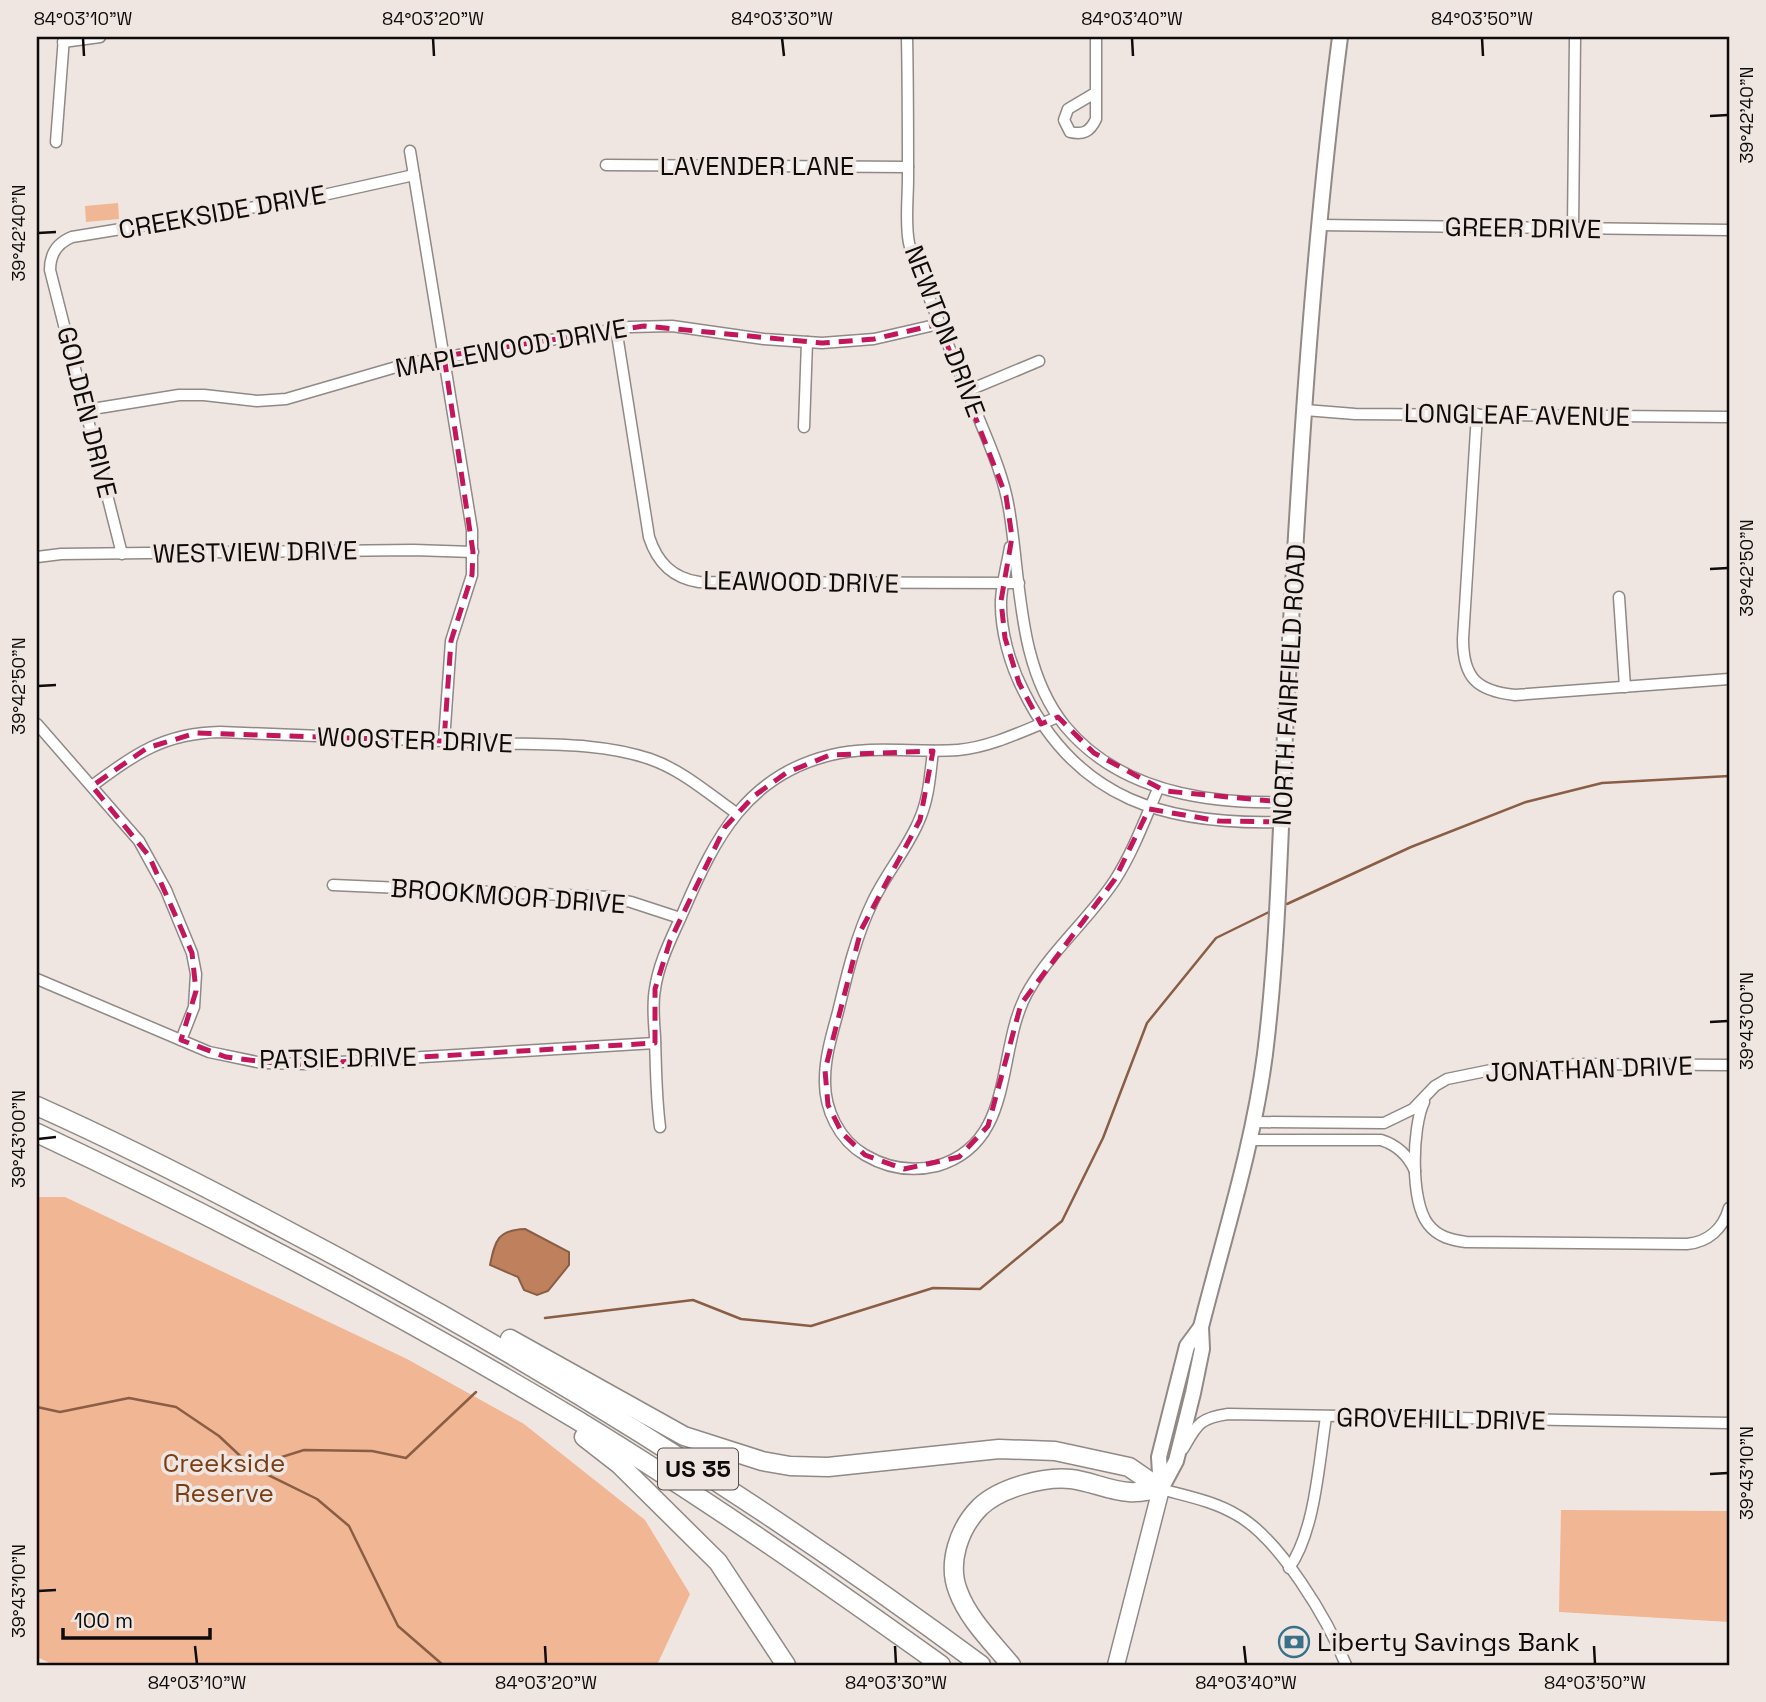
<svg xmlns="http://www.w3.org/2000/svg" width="1766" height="1702" font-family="'Space Grotesk',sans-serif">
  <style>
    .green { fill: #f1b694 }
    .water { fill: #bf815d; stroke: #8a5e44; stroke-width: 2 }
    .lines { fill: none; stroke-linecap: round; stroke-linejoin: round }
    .stream { stroke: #8a5e44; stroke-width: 2.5 }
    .street-casing { stroke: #908985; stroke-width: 13 }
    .secondary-casing { stroke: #908985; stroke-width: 18 }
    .primary-casing { stroke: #908985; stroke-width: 19 }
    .highway-casing { stroke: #908985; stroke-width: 21 }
    .street { stroke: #fff; stroke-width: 10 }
    .secondary { stroke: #fff; stroke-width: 14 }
    .primary { stroke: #fff; stroke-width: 16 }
    .highway { stroke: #fff; stroke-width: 18 }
    .marked { fill: none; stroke: #c2185b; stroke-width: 5; stroke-dasharray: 14 9; stroke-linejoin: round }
    .ticks { fill: none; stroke: #0e0b0a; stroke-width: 2.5 }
    .labels { text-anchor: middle; stroke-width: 7; stroke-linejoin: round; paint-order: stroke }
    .shield { fill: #efe6e2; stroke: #524d4b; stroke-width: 2 }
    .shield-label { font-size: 24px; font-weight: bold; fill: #0e0b0a }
    .street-label { font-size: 26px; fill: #0e0b0a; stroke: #efe6e2 }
    .park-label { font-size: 26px; fill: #793e15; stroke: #efe6e2 }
    .poi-label { font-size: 26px; fill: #0e0b0a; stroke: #efe6e2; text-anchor: start }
    .neatline { fill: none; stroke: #0e0b0a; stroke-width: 2.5 }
    .ticks-label { font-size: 18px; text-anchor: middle; fill: #0e0b0a }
  </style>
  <rect width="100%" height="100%" fill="#efe6e2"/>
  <g class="green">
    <path d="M118,203L119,219L86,222L85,206Z"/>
    <path d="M37,1197H65L407,1359L524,1424L645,1520L690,1594L657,1665H54L37,1657Z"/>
    <path d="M1561,1510L1729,1511V1622L1559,1612Z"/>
  </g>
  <path class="water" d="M525,1229L569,1252V1265L548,1291L537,1295L524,1290L518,1277L490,1265C495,1240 498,1230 525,1229Z"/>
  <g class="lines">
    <g class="stream">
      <path d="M1287,904L1411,847L1526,802L1602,783L1729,776"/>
      <path d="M545,1318L693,1300L741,1319L811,1326L933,1288L980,1289L1062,1221L1103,1138L1147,1023L1216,938L1269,912"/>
      <path d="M37,1407L60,1412L129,1398L176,1407L219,1436L252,1467L317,1499L349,1526L398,1626L443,1665"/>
      <path d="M253,1466L304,1450L372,1451L406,1458L476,1392"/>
    </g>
    <g class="street-casing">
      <g id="street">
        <path d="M907,37C908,84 908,132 908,179C908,199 905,223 909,243C913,261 922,280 929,297C945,338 962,379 979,419C991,448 1004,478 1009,509C1021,580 1017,667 1065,726C1118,790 1204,804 1282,802"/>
        <path d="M63,42L100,37"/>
        <path d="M1095,93L1068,109L1064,120L1070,132C1083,135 1090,132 1096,119V37"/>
        <path d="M56,142L64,37"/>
        <path d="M410,151L472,530V575L451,641L444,741"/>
        <path d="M606,165L908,167"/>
        <path d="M1318,225L1729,230"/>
        <path d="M1573,229L1575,37"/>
        <path d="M616,328L649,537C657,562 672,578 699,582L1019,583"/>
        <path d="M967,391L1039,361"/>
        <path d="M86,410L179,395H204L257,401L286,399L410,363L630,327L672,326L764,339L822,343L874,339L939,324"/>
        <path d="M1305,410L1355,414L1729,417"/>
        <path d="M1477,414L1463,639C1463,678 1477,691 1515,695L1729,679"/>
        <path d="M804,427L807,342"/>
        <path d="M1010,547C1007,565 1002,583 1001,600C1000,630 1010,665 1024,692C1078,801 1167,825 1281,822"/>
        <path d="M122,554L50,270C50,254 57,243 72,237L310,198L414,175"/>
        <path d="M37,557L61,554L414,550L473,552"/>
        <path d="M1619,597L1625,687"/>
        <path d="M37,724L139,841L166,890L192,953L196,974L194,1007L181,1040"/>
        <path d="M933,751C930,775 929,800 918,823C906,850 886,874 873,901C856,936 847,974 838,1012C832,1034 825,1057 825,1079C824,1109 839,1140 865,1155C887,1168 912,1172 937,1166C1019,1142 994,1046 1030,988C1054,948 1090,918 1115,880C1133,852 1145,819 1158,789"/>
        <path d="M92,786C134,754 165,733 220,732C310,735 401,739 492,743C544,745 600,742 650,759C682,770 709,794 736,813"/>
        <path d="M333,885L610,897L631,902L680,918"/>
        <path d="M37,979L209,1052L262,1063L307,1064L655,1043"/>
        <path d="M1424,1102C1412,1127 1410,1201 1428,1224C1438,1237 1451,1240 1466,1242L1687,1244C1708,1242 1723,1229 1729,1208"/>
        <path d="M1254,1122L1384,1123L1413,1109L1435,1086L1447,1079L1491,1070L1578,1064L1729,1065"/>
        <path d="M660,1127C656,1097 656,1067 655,1037C654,1021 652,1005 655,989C659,961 673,935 684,910C715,838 747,775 831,755C872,745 916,753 958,750C992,747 1027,729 1058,717"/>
        <path d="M1251,1140H1381C1397,1145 1408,1155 1415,1171"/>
        <path d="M1183,1449C1197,1425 1199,1418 1228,1414L1729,1423"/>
        <path d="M1161,1489C1186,1496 1214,1501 1237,1515C1280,1539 1328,1620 1346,1665"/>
        <path d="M1289,1568C1315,1532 1319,1462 1326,1417"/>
      </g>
    </g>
    <g class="secondary-casing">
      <g id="secondary">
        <path d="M1161,1489L1176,1461L1193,1393L1202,1349L1201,1327C1224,1236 1253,1147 1265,1054C1279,941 1280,827 1286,714C1298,488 1311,262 1340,37"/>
        <path d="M1161,1489L1159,1457L1187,1346L1201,1327"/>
      </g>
    </g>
    <g class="primary-casing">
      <path id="primary" d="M1116,1665L1161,1489"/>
    </g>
    <g class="highway-casing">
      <g id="highway">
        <path d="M37,1106C124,1145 210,1189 294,1234C536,1361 762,1503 981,1665"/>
        <path d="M37,1133C222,1220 402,1315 577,1420C702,1496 822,1580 941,1665"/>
        <path d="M510,1339L684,1436L762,1461L790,1466L828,1467L999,1449L1055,1451L1129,1467L1161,1489"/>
        <path d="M584,1437L620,1465L718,1562L786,1665"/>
        <path d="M1011,1665C993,1643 968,1619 958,1591C947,1563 959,1528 980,1507C1000,1488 1044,1476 1071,1479C1090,1481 1109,1491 1129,1492C1139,1493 1151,1490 1161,1489"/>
      </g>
    </g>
    <use href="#street" class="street"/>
    <use href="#secondary" class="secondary"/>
    <use href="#primary" class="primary"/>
    <use href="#highway" class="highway"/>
  </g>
  <path class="marked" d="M939,324L1006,496L1012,537L1001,601L1005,638L1019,683L1041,724L1058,717L1094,753L1165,791L1282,802L1281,822L1219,821L1149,809L1115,879L1021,1004L988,1126L959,1157L904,1169L865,1155L842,1133L828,1105L825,1070L861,930L920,820L933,751L830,755L786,773L754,796L725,827L670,941L655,989V1043L289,1065L226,1057L181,1040L196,991L192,953L149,856L92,786L147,748L196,733L444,741L451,641L472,575L473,552L444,356L644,326L822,343L874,339Z"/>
  <path class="ticks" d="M83,38L84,56M433,38L434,56M782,38L784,56M1132,38L1133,56M1482,38L1483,56M1710,116L1728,115M38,233L56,232M1710,569L1728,568M38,686L56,685M1710,1022L1728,1021M38,1139L56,1137M1710,1474L1728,1473M38,1591L56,1590M195,1646L197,1664M545,1646L546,1664M895,1646L896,1664M1244,1646L1246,1664M1594,1646L1595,1664"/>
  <defs>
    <g id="bank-ring" transform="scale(1.575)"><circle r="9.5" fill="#efe6e2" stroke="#39718b" stroke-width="1.5"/><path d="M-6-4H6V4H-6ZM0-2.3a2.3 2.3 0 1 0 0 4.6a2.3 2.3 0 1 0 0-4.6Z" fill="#39718b"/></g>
  </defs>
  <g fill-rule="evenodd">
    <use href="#bank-ring" x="1294" y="1642"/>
  </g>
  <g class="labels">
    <rect class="shield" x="658" y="1448.5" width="80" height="41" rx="5"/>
    <g class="shield-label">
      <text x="698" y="1477">US 35</text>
    </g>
    <g class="street-label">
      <text x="757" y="175">LAVENDER LANE</text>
      <text transform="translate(222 212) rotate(-10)" y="9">CREEKSIDE DRIVE</text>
      <text transform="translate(1523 228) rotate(1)" y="9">GREER DRIVE</text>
      <text transform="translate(945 331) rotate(69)" y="9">NEWTON DRIVE</text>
      <text transform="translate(511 348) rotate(-10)" y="9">MAPLEWOOD DRIVE</text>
      <text transform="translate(87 412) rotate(76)" y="9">GOLDEN DRIVE</text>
      <text transform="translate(1517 415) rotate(1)" y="9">LONGLEAF AVENUE</text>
      <text transform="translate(255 552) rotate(-1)" y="9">WESTVIEW DRIVE</text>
      <text transform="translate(801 582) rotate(1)" y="9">LEAWOOD DRIVE</text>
      <text transform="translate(1289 685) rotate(-87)" y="9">NORTH FAIRFIELD ROAD</text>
      <text transform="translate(415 740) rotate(2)" y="9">WOOSTER DRIVE</text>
      <text transform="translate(508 896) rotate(4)" y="9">BROOKMOOR DRIVE</text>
      <text transform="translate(338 1058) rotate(-1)" y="9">PATSIE DRIVE</text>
      <text transform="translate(1589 1069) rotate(-2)" y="9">JONATHAN DRIVE</text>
      <text transform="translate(1441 1419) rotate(1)" y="9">GROVEHILL DRIVE</text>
    </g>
    <g class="park-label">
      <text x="224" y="1472">Creekside<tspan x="224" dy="30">Reserve</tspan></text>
    </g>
    <g class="poi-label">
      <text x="1317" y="1651">Liberty Savings Bank</text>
    </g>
  </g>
  <rect width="1766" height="1702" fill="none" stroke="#efe6e2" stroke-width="77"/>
  <path d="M63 1628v10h147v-10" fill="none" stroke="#0e0b0a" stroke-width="3.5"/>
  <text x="74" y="1628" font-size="21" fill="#0e0b0a" stroke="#efe6e2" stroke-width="5" paint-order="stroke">100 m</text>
  <rect x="38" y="38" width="1690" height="1626" class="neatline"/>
  <g class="ticks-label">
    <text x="83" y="25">84°03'10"W</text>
    <text x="433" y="25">84°03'20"W</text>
    <text x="782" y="25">84°03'30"W</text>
    <text x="1132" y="25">84°03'40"W</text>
    <text x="1482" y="25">84°03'50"W</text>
    <text transform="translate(1747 115) rotate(-90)" y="6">39°42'40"N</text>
    <text transform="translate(19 233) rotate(-90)" y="6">39°42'40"N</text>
    <text transform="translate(1747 568) rotate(-90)" y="6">39°42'50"N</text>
    <text transform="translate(19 686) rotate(-90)" y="6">39°42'50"N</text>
    <text transform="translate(1747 1021) rotate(-90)" y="6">39°43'00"N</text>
    <text transform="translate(19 1139) rotate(-90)" y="6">39°43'00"N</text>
    <text transform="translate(1747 1473) rotate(-90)" y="6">39°43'10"N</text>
    <text transform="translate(19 1591) rotate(-90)" y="6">39°43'10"N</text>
    <text x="197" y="1689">84°03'10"W</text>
    <text x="546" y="1689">84°03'20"W</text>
    <text x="896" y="1689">84°03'30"W</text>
    <text x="1246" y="1689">84°03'40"W</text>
    <text x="1595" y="1689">84°03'50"W</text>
  </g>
</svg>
